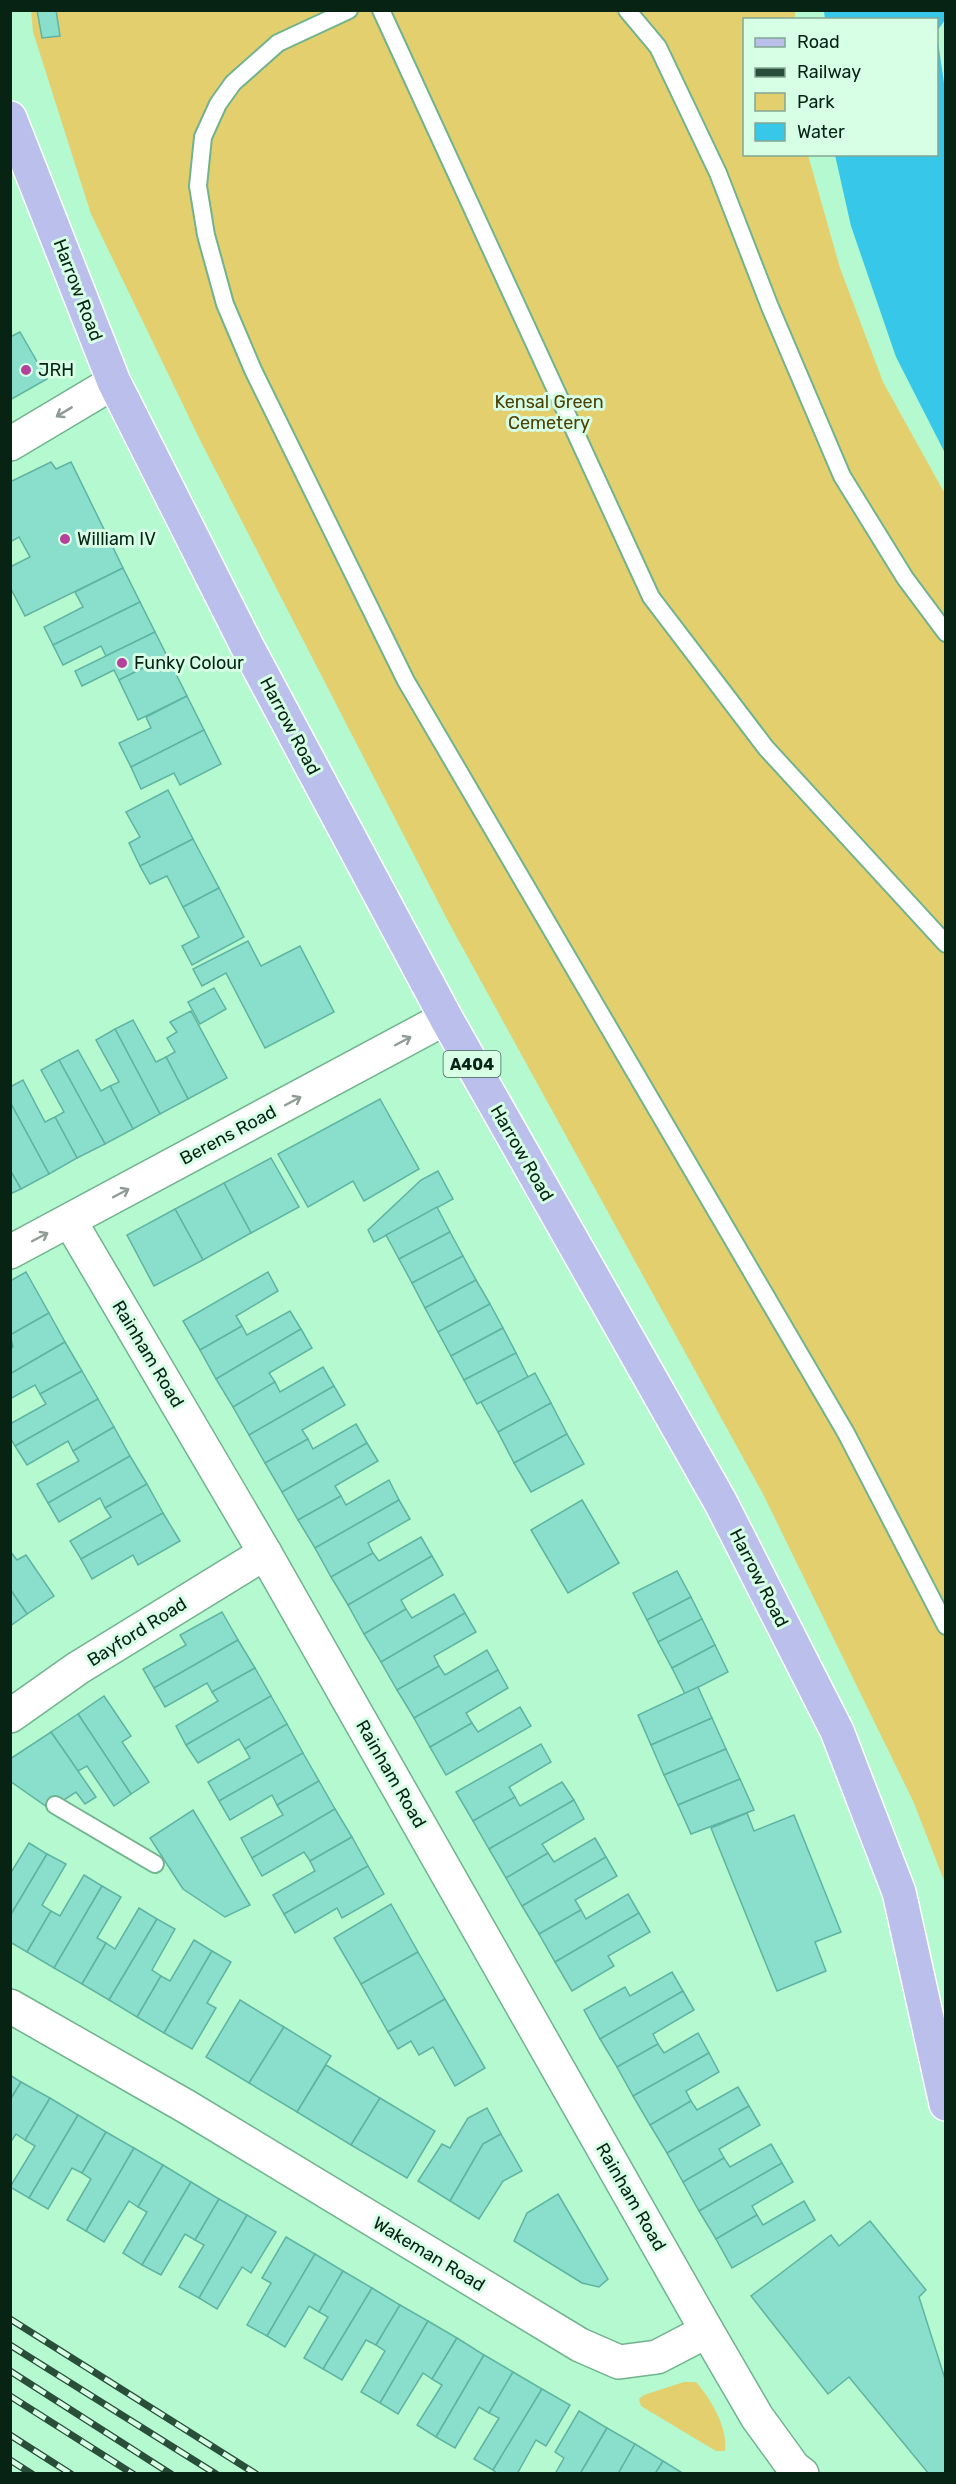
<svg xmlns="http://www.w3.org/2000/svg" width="956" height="2484" font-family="Rubik,sans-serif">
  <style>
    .green { fill: #e3cf6e }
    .water { fill: #36c7e9 }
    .building { fill: #89dfcb; stroke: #5eb4a1; stroke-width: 1.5 }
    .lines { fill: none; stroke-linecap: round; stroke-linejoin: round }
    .service-casing { stroke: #71b38d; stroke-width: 20 }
    .minor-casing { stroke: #71b38d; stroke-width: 36 }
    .primary-casing { stroke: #fff; stroke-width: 36 }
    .service { stroke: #fff; stroke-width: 16 }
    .minor { stroke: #fff; stroke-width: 33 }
    .primary { stroke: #babfeb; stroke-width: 33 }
    .rail-casing { stroke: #294e3a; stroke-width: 7 }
    .rail { stroke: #d7ffe6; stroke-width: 4.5; stroke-dasharray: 14; stroke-linecap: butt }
    .oneway { stroke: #8f9c95 }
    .poi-dot { fill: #b5419b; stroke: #d7ffe6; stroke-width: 2 }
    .labels { text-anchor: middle; stroke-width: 6; stroke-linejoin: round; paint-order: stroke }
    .shield { fill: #d7ffe6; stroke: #456553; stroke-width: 1.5 }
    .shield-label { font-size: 16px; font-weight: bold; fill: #062314 }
    .street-label { font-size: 18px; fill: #062314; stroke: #d7ffe6 }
    .poi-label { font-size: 18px; fill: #062314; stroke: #d7ffe6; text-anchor: start }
    .park-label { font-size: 18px; fill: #4c4104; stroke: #d7ffe6 }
  </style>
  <rect width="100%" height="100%" fill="#b4f9d0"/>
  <g class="green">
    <path d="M31,10L795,11V19L744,20V154L808,155L840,268L883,382L945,494V1883L914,1803L763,1494L449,923L201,442L91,214L33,32Z"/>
    <path d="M684,2382H696C711,2399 728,2428 725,2451H716L641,2406L639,2399L644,2395Z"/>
  </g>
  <g class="water">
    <path d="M824,11H945V20L937,31L936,20L825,19Z"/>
    <path d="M937,34L946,97L945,453L896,357L851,226L835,155L936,154Z"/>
  </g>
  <g class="building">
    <path d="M37,10H56L60,36L42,38Z"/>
    <path d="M20,332L47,379L10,400V337Z"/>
    <path d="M51,462L56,469L71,462L123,568L25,616L10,587V567L30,557L19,537L10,542V482Z"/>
    <path d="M123,568L140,602L53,645L44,627L83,607L75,592Z"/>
    <path d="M140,602L155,632L106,656L101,646L63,665L53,645Z"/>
    <path d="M155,632L167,656L119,680L114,670L82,686L75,671Z"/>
    <path d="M167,656L187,696L138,720L119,680Z"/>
    <path d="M187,696L204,730L131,767L119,743L151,728L146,717Z"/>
    <path d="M204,730L221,764L180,785L174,773L141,789L131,767Z"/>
    <path d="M168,790L193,839L140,866L129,843L140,837L126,812Z"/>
    <path d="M193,839L219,888L183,907L167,876L150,884L140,866Z"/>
    <path d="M219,888L244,937L192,965L182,946L199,937L183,907Z"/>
    <path d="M248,941L261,966L300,946L334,1012L265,1048L226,973L202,986L193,969Z"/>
    <path d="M214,988L226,1009L200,1024L188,1002Z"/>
    <path d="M191,1011L227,1078L188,1099L166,1057L175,1052L167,1038L177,1032L170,1022Z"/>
    <path d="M133,1020L156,1062L166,1057L188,1099L160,1114L115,1029Z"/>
    <path d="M115,1029L160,1114L133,1129L110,1086L119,1082L96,1040Z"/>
    <path d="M78,1050L101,1091L110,1086L133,1129L105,1144L59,1060Z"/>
    <path d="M59,1060L105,1144L77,1158L55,1117L64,1112L41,1070Z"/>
    <path d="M23,1080L45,1122L55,1117L77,1158L49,1174L10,1102V1087Z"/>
    <path d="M380,1099L419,1169L364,1201L353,1181L308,1207L278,1154Z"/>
    <path d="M10,1102L49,1174L21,1189L10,1170Z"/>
    <path d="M271,1158L299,1207L251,1233L224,1183Z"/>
    <path d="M10,1170L21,1189L10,1194Z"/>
    <path d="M438,1171L453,1199L374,1242L368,1230L421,1180Z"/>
    <path d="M224,1183L251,1233L203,1260L175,1209Z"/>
    <path d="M437,1207L450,1232L399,1259L386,1235Z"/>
    <path d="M175,1209L203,1260L154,1286L127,1235Z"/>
    <path d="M450,1232L463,1256L412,1283L399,1259Z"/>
    <path d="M463,1256L476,1280L425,1308L412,1283Z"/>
    <path d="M26,1272L49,1313L10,1335V1281Z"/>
    <path d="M268,1272L278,1291L236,1316L242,1326L200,1350L183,1321Z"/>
    <path d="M476,1280L490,1304L438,1332L425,1308Z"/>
    <path d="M490,1304L503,1328L451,1356L438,1332Z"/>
    <path d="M290,1311L301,1329L216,1379L200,1350L242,1326L247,1335Z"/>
    <path d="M49,1313L65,1342L10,1374V1349L13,1347L10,1335Z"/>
    <path d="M503,1328L516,1353L464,1380L451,1356Z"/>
    <path d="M301,1329L312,1348L269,1373L275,1382L233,1407L216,1379Z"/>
    <path d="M65,1342L82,1371L40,1394L35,1385L10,1399V1374Z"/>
    <path d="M516,1353L528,1377L477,1404L464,1380Z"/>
    <path d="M323,1367L334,1386L249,1435L233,1407L275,1382L280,1392Z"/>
    <path d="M82,1371L98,1399L15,1446L10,1437V1424L46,1404L40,1394Z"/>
    <path d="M535,1373L551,1403L498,1432L481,1402Z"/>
    <path d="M334,1386L345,1405L302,1430L308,1439L265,1463L249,1435Z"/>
    <path d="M98,1399L114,1427L73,1451L68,1441L27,1465L15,1446Z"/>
    <path d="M551,1403L567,1434L514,1463L498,1432Z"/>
    <path d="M356,1424L367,1443L282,1492L265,1463L308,1439L313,1449Z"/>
    <path d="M114,1427L130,1456L48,1503L37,1484L79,1461L73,1451Z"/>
    <path d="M567,1434L584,1464L531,1492L514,1463Z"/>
    <path d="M367,1443L378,1461L335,1486L341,1496L298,1520L282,1492Z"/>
    <path d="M130,1456L147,1484L105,1508L100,1498L59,1522L48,1503Z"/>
    <path d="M389,1480L399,1500L315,1548L298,1520L341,1496L346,1505Z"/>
    <path d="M147,1484L163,1513L81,1559L70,1541L111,1517L105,1508Z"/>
    <path d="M399,1500L410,1519L368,1543L373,1553L331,1577L315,1548Z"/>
    <path d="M582,1500L619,1563L568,1593L531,1530Z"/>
    <path d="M163,1513L180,1541L138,1565L133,1555L92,1579L81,1559Z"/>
    <path d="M421,1537L432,1556L348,1605L331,1577L373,1553L379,1561Z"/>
    <path d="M10,1551L17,1560L26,1555L54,1596L27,1614L10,1589Z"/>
    <path d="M432,1556L443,1575L401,1600L406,1609L364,1634L348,1605Z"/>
    <path d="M677,1571L691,1597L647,1620L633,1593Z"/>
    <path d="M10,1589L27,1614L10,1626Z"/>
    <path d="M454,1594L465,1613L381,1662L364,1634L406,1609L412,1618Z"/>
    <path d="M691,1597L702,1619L658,1642L647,1620Z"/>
    <path d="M222,1612L238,1640L154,1688L143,1669L186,1645L180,1635Z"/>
    <path d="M465,1613L476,1632L434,1656L439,1666L397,1690L381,1662Z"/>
    <path d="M702,1619L715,1645L672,1668L658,1642Z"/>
    <path d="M238,1640L255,1668L212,1692L207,1683L165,1707L154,1688Z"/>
    <path d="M715,1645L728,1672L685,1694L672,1668Z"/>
    <path d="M487,1650L498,1670L414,1718L397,1690L439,1666L445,1675Z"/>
    <path d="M255,1668L271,1696L186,1745L176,1726L218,1701L212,1692Z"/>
    <path d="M498,1670L508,1688L466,1713L472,1723L430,1747L414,1718Z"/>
    <path d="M698,1687L712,1718L651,1745L638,1715Z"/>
    <path d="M104,1696L131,1736L122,1742L149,1782L131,1794L78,1714Z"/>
    <path d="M271,1696L287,1724L245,1749L239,1739L198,1763L186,1745Z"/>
    <path d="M520,1707L531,1726L446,1775L430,1747L472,1723L478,1732Z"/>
    <path d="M78,1714L131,1794L114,1806L87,1766L78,1771L51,1732Z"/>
    <path d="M712,1718L726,1749L664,1775L651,1745Z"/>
    <path d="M287,1724L303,1753L219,1801L208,1782L250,1758L245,1749Z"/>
    <path d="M51,1732L96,1797L85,1804L76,1792L50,1809L10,1781V1759Z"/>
    <path d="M541,1744L551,1762L509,1787L515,1797L473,1821L456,1792Z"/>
    <path d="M726,1749L740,1779L678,1805L664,1775Z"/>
    <path d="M303,1753L319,1781L277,1805L272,1795L230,1820L219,1801Z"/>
    <path d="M740,1779L754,1810L691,1834L678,1805Z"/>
    <path d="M319,1781L335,1809L252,1858L241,1838L283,1815L277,1805Z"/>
    <path d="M562,1782L574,1800L489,1849L473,1821L515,1797L520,1806Z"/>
    <path d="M574,1800L584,1819L542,1844L548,1853L506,1878L489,1849Z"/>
    <path d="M335,1809L352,1837L310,1861L304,1852L262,1876L252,1858Z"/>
    <path d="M193,1810L250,1905L225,1917L183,1889L150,1838Z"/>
    <path d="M747,1813L754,1831L794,1815L841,1932L815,1942L826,1971L777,1991L711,1828Z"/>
    <path d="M352,1837L368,1866L284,1914L273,1895L315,1871L310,1861Z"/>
    <path d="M595,1838L606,1857L522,1906L506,1878L548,1853L554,1862Z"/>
    <path d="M29,1843L47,1854L10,1916V1874Z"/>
    <path d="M47,1854L66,1864L42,1905L51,1911L27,1952L10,1942V1916Z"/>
    <path d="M606,1857L617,1876L575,1900L581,1910L539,1934L522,1906Z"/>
    <path d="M368,1866L384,1894L342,1918L337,1908L295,1933L284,1914Z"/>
    <path d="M84,1875L102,1886L54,1968L27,1952L51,1911L60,1916Z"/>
    <path d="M102,1886L121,1897L97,1938L106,1943L82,1984L54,1968Z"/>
    <path d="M628,1894L639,1913L555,1962L539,1934L581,1910L586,1919Z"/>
    <path d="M391,1904L418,1952L361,1984L334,1938Z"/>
    <path d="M139,1908L157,1919L109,2000L82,1984L106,1943L115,1949Z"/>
    <path d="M639,1913L650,1932L608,1956L614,1966L572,1991L555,1962Z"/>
    <path d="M157,1919L175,1929L152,1970L161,1976L137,2017L109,2000Z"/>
    <path d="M194,1940L212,1951L164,2033L137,2017L161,1976L170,1981Z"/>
    <path d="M212,1951L231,1962L207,2003L216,2008L192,2049L164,2033Z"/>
    <path d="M418,1952L445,1999L388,2032L361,1984Z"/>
    <path d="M672,1972L683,1991L600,2039L584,2010L625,1987L630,1996Z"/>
    <path d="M683,1991L694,2010L653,2034L658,2044L617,2067L600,2039Z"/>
    <path d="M445,1999L485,2068L455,2086L433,2047L419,2055L411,2041L398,2049L388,2032Z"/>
    <path d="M240,2000L284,2027L249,2083L206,2057Z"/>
    <path d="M284,2027L331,2056L297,2112L249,2083Z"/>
    <path d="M698,2033L709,2053L633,2096L617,2067L658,2044L664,2053Z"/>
    <path d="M709,2053L719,2072L686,2091L691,2101L650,2125L633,2096Z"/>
    <path d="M326,2065L380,2098L351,2145L297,2112Z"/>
    <path d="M10,2075L21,2082L10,2100Z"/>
    <path d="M21,2082L50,2098L25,2140L16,2134L10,2143V2100Z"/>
    <path d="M738,2087L749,2106L667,2153L650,2125L691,2101L697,2110Z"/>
    <path d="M50,2098L78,2115L29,2198L10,2187L35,2146L25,2140Z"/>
    <path d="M380,2098L435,2131L407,2178L351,2145Z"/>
    <path d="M749,2106L760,2125L719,2149L724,2158L683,2182L667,2153Z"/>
    <path d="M487,2108L501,2134L483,2144L450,2201L418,2181L442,2144L450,2148L468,2118Z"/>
    <path d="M78,2115L106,2132L82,2173L72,2168L48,2209L29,2198Z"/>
    <path d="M106,2132L134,2148L86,2231L67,2220L91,2179L82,2173Z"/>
    <path d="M501,2134L522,2171L503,2181L479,2219L450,2201L483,2144Z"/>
    <path d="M771,2144L782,2163L699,2211L683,2182L724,2158L730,2167Z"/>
    <path d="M134,2148L163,2165L138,2207L129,2201L104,2242L86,2231Z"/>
    <path d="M782,2163L793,2182L752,2206L757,2215L716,2239L699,2211Z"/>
    <path d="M163,2165L191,2182L142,2265L123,2253L147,2212L138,2207Z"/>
    <path d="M191,2182L219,2199L195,2240L185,2234L161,2275L142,2265Z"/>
    <path d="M558,2194L608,2279L599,2287L582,2283L514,2241L527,2213Z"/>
    <path d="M219,2199L247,2215L199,2298L179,2287L204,2245L195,2240Z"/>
    <path d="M804,2201L815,2220L732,2268L716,2239L757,2215L763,2225Z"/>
    <path d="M247,2215L276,2232L251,2273L242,2267L217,2309L199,2298Z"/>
    <path d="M870,2221L926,2290L919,2297L946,2382V2474H929L849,2377L828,2394L751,2296L831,2235L839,2246Z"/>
    <path d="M286,2237L315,2254L267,2336L247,2325L271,2283L262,2278Z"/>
    <path d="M315,2254L343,2271L319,2312L309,2306L285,2347L267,2336Z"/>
    <path d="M343,2271L372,2288L323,2369L304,2358L328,2317L319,2312Z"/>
    <path d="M372,2288L400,2305L376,2345L366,2340L342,2380L323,2369Z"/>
    <path d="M400,2305L428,2321L380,2403L361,2392L385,2351L376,2345Z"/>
    <path d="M428,2321L457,2338L432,2379L423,2373L398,2414L380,2403Z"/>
    <path d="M457,2338L484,2355L436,2437L417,2425L442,2385L432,2379Z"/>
    <path d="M484,2355L513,2372L489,2413L479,2407L455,2448L436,2437Z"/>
    <path d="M513,2372L542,2389L493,2470L474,2459L499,2418L489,2413Z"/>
    <path d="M542,2389L570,2405L546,2446L536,2440L517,2474H498L493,2470Z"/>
    <path d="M579,2411L607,2428L580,2474H555L564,2458L555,2452Z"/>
    <path d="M607,2428L635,2444L618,2474H580Z"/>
    <path d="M635,2444L663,2461L655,2474H618Z"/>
    <path d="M663,2461L684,2474H655Z"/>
  </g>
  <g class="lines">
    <g class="service-casing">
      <g id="service">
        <path d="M349,10L278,43L233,83L218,104L203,137L198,186L206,235L225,304L253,370L406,681L846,1433L946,1626"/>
        <path d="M381,10L651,597L766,748L946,944"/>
        <path d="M627,10L658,47L718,173L770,307L842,476L905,578L946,633"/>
        <path d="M55,1805L155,1864"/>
      </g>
    </g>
    <g class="minor-casing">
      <g id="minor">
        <path d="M10,444L114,382"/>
        <path d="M70,1221L265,1553L707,2331L757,2417L794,2468L802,2474"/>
        <path d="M10,1252L446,1018"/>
        <path d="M10,1716L78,1668L265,1553"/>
        <path d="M10,2006L187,2107L580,2345L619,2362L657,2357L707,2331"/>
      </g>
    </g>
    <g class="primary-casing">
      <path id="primary" d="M10,118L114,382L247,646L446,1018L721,1503L837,1731L899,1892L946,2104"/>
    </g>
    <use href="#service" class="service"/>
    <use href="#minor" class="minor"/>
    <use href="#primary" class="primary"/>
    <g class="rail-casing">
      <g id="rail">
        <path d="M10,2319L256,2474"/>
        <path d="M10,2345L216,2474"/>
        <path d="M10,2371L171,2474"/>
        <path d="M10,2396L133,2474"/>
        <path d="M10,2435L71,2474"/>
        <path d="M10,2460L32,2474"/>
      </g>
    </g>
    <use href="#rail" class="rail"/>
  </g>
  <defs><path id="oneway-shaft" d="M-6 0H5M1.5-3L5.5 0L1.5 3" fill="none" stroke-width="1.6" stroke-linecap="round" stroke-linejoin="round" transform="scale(1.5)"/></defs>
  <g class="oneway">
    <use href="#oneway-shaft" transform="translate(64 412) rotate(149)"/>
    <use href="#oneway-shaft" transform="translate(403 1041) rotate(-28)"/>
    <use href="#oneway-shaft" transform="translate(293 1101) rotate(-28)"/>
    <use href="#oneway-shaft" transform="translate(121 1193) rotate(-28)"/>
    <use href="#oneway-shaft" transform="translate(40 1237) rotate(-28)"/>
  </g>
  <g class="poi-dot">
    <circle cx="26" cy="370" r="6"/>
    <circle cx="65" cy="539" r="6"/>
    <circle cx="122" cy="663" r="6"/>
  </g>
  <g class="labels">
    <rect class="shield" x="443.5" y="1051" width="57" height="26" rx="4.5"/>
    <g class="shield-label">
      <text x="472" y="1070">A404</text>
    </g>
    <g class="street-label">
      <text transform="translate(78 290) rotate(69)" y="6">Harrow Road</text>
      <text transform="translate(290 726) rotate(62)" y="6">Harrow Road</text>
      <text transform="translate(228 1135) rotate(-28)" y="6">Berens Road</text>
      <text transform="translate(522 1153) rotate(60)" y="6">Harrow Road</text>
      <text transform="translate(148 1354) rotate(59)" y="6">Rainham Road</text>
      <text transform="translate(759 1578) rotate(63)" y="6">Harrow Road</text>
      <text transform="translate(137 1632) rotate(-32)" y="6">Bayford Road</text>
      <text transform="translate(391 1774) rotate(60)" y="6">Rainham Road</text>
      <text transform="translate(631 2197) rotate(60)" y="6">Rainham Road</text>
      <text transform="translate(429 2254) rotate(31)" y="6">Wakeman Road</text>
    </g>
    <g class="poi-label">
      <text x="38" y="376">JRH</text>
      <text x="77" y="545">William IV</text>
      <text x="134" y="669">Funky Colour</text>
    </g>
    <g class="park-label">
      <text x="549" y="408">Kensal Green<tspan x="549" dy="21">Cemetery</tspan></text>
    </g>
  </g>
  <rect width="956" height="2484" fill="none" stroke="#062314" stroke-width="24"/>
  <rect x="743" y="18" width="195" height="138" fill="#d7ffe6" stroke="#83a792" stroke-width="1.5"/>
  <rect x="755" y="38" width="30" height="9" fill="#babfeb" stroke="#83a792" stroke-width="1.5"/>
  <text x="797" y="48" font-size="18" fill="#062314">Road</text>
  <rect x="755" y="68" width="30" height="9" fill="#294e3a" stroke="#83a792" stroke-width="1.5"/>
  <text x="797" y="78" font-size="18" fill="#062314">Railway</text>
  <rect x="755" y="93" width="30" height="18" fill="#e3cf6e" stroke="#83a792" stroke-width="1.5"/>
  <text x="797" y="108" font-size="18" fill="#062314">Park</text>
  <rect x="755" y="123" width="30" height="18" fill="#36c7e9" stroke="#83a792" stroke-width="1.5"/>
  <text x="797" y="138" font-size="18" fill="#062314">Water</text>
</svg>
